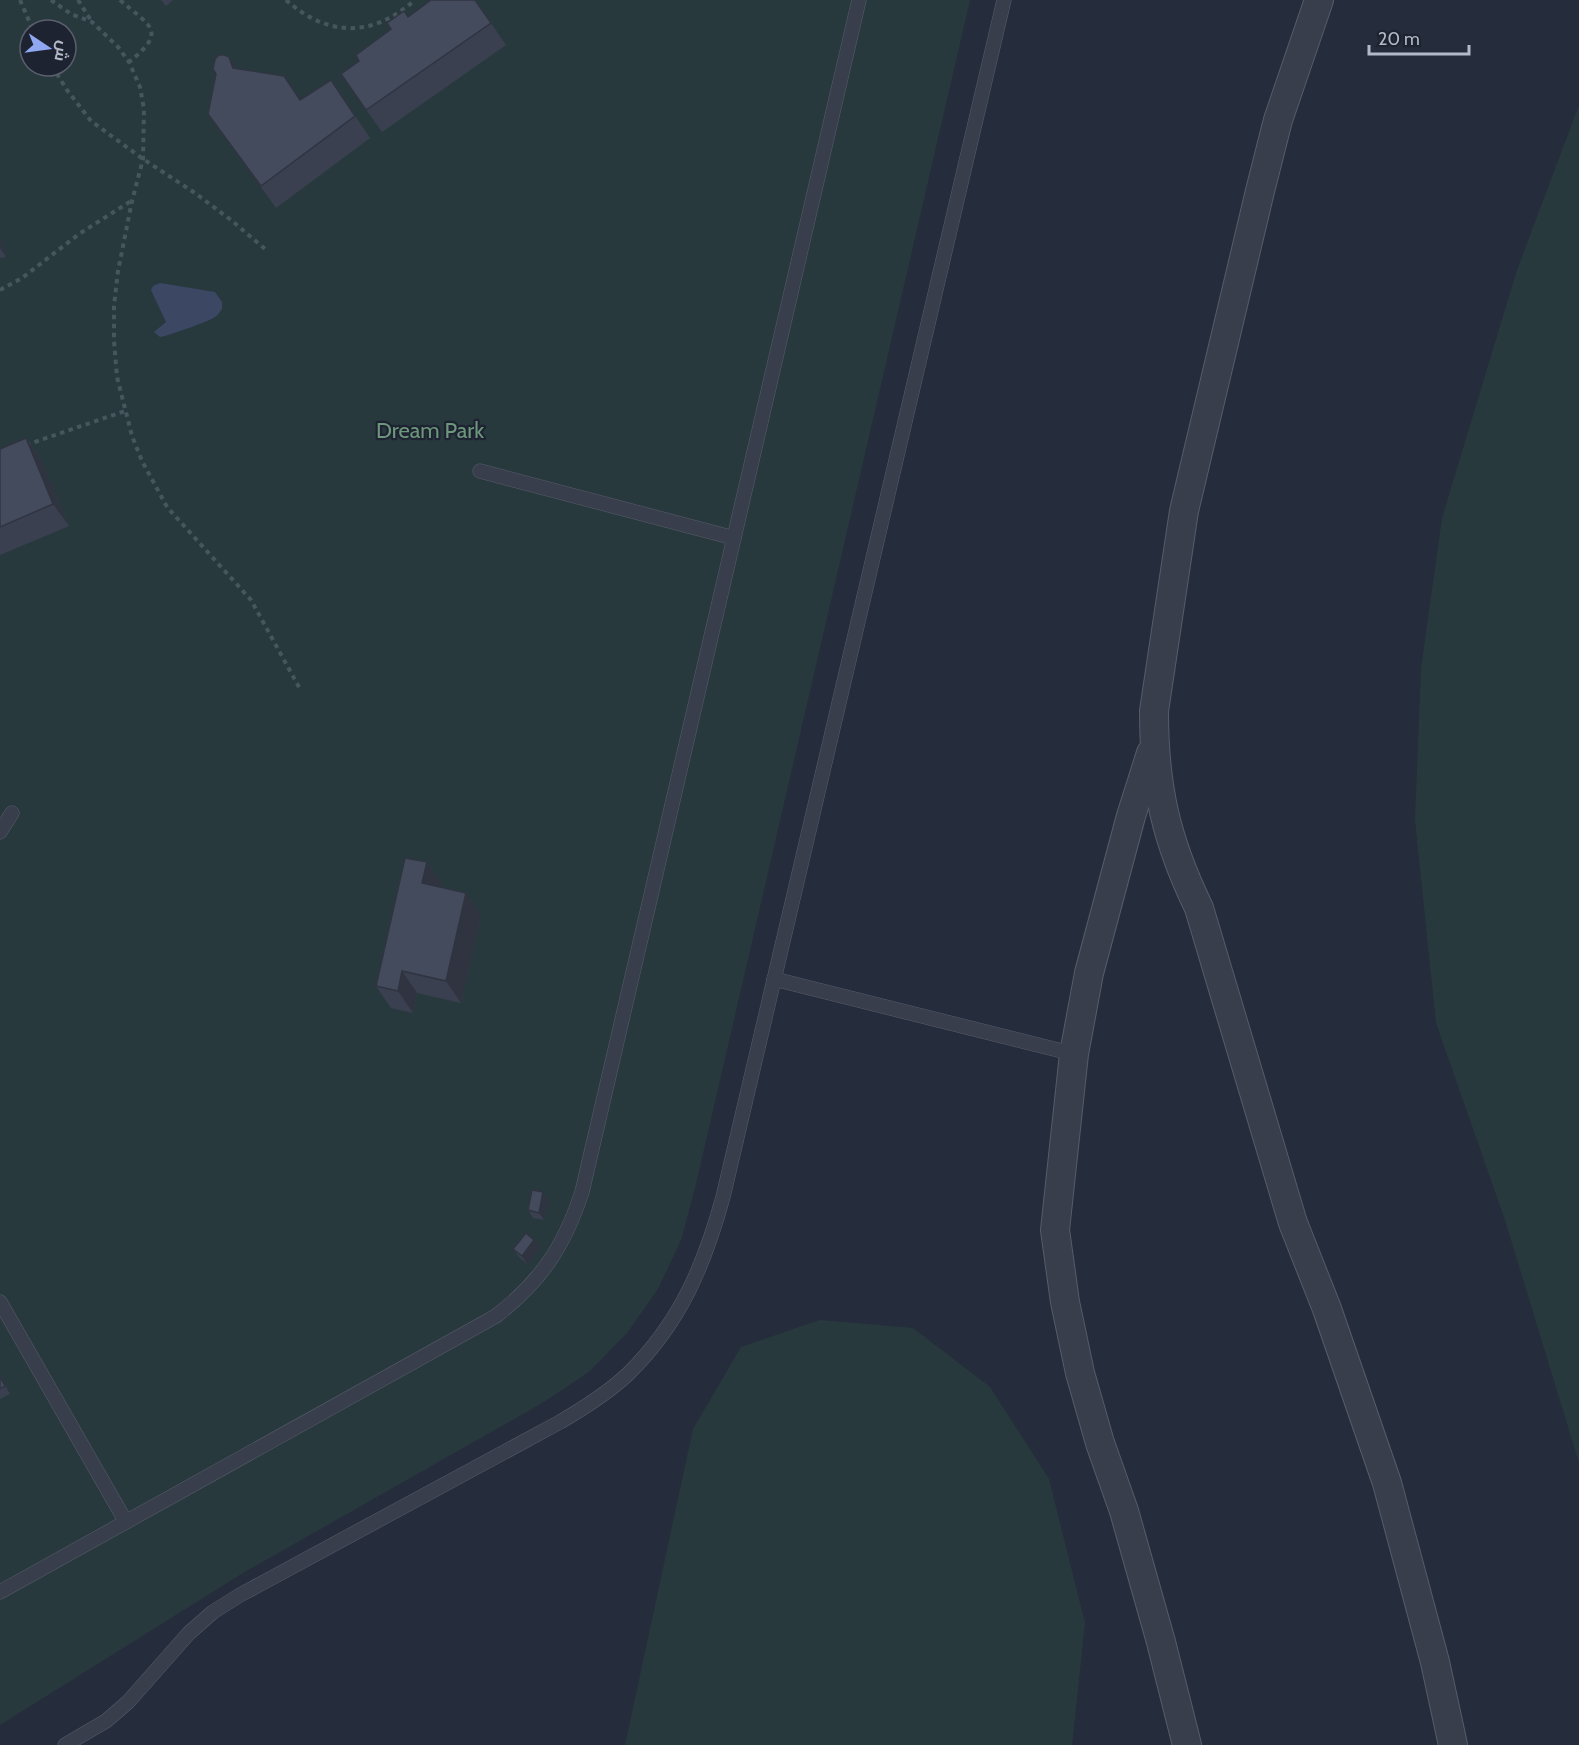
<svg xmlns="http://www.w3.org/2000/svg" width="1579" height="1745" font-family="Cabin,Cairo,sans-serif">
  <style>
    .green { fill: #28393e; fill-rule: evenodd }
    .water { fill: #3c4764 }
    .lines { fill: none; stroke-linecap: round; stroke-linejoin: round }
    .service-casing { stroke: #575c6a; stroke-width: 15 }
    .minor-casing { stroke: #575c6a; stroke-width: 30 }
    .path { stroke: #47565c; stroke-width: 4; stroke-dasharray: 4.5 4.5; stroke-linecap: butt }
    .service { stroke: #393e4c; stroke-width: 14 }
    .minor { stroke: #393e4c; stroke-width: 28 }
    .wall { fill: #3a4050 }
    .shaded-wall { fill: #303441 }
    .building { fill: #444b5d; stroke: #303441; stroke-width: 1.5 }
    .labels { text-anchor: middle; stroke-width: 4.5; stroke-linejoin: round; paint-order: stroke }
    .park-label { font-size: 22px; fill: #6d977c; stroke: #1e2331 }
  </style>
  <rect width="100%" height="100%" fill="#252c3c"/>
  <g class="green">
    <path d="M0,0H970L695,1188L681,1240L658,1289L627,1333L589,1372L544,1402L243,1573L0,1725ZM30,30H66V66H30Z"/>
    <path d="M1579,105V1463L1505,1220L1436,1023L1415,820L1421,669L1442,518L1517,270Z"/>
    <path d="M820,1320L913,1328L990,1387L1049,1479L1085,1623L1072,1745H625L693,1429L741,1347Z"/>
  </g>
  <path class="water" d="M160,283L215,292L222,302V309C219,313 219,314 215,317C212,320 165,337 160,337L154,332L166,322L151,290L153,286Z"/>
  <g class="lines">
    <g class="service-casing">
      <g id="service">
        <path d="M480,471L734,538"/>
        <path d="M0,832L12,813"/>
        <path d="M774,979L1074,1054"/>
        <path d="M0,1302L126,1522"/>
        <path d="M0,1592L496,1316C541,1281 564,1247 582,1192L859,0"/>
        <path d="M65,1745L106,1721L128,1702L189,1633L213,1612L240,1595L560,1422C584,1408 608,1393 628,1374C680,1323 704,1266 723,1197L1004,0"/>
      </g>
    </g>
    <g class="minor-casing">
      <g id="minor">
        <path d="M1319,0L1278,120L1260,191L1184,511L1154,711C1154,787 1166,840 1199,908L1293,1223L1327,1309L1387,1483L1435,1662L1453,1745"/>
        <path d="M1151,753L1131,816L1089,973L1074,1054L1055,1230L1065,1302L1080,1373L1100,1443L1124,1511L1161,1642L1187,1745"/>
      </g>
    </g>
    <g class="path">
      <path d="M20,0L33,30"/>
      <path d="M51,0L71,14L92,22L118,47L129,62L140,87L144,109L143,159L132,201L118,271L114,306V341L117,377L132,436L142,461L167,507L251,600L300,689"/>
      <path d="M78,0L92,22"/>
      <path d="M120,0C149,26 169,30 129,62"/>
      <path d="M286,0C329,38 373,37 415,0"/>
      <path d="M52,66L67,90L91,121L143,159L195,193L231,220L265,249"/>
      <path d="M0,290L22,278L79,234L131,201"/>
      <path d="M26,445L125,411"/>
    </g>
    <use href="#service" class="service"/>
    <use href="#minor" class="minor"/>
  </g>
  <g class="wall">
    <path d="M161,0H173L166,6Z"/>
    <path d="M475,0L506,45L382,132L341,74L359,61L408,17Z"/>
    <path d="M237,68L300,100L331,80L370,138L276,208L208,114L216,74Z"/>
    <path d="M0,237L6,257L0,258Z"/>
    <path d="M26,438L41,460L69,526L0,555V449Z"/>
    <path d="M427,862L442,884V887L481,915L461,1003L417,993L413,1013L391,1008L376,986Z"/>
    <path d="M548,1200L544,1220L533,1218L528,1210Z"/>
    <path d="M540,1248L527,1264L519,1257L513,1249Z"/>
    <path d="M0,1374L10,1394L0,1399Z"/>
  </g>
  <g class="shaded-wall">
    <path d="M229,57L245,79L233,68Z"/>
    <path d="M0,237L6,257L0,248Z"/>
    <path d="M26,438L41,460L69,526L53,504Z"/>
    <path d="M427,862L442,884L438,905L422,883Z"/>
    <path d="M466,893L481,915L461,1003L446,981Z"/>
    <path d="M402,971L417,993L413,1013L398,991Z"/>
    <path d="M543,1192L548,1200L544,1220L539,1213Z"/>
    <path d="M534,1240L540,1248L527,1264L522,1256Z"/>
    <path d="M0,1374L10,1394L0,1377Z"/>
  </g>
  <g class="building">
    <path d="M431,0H475L491,23L366,110L341,74L359,61L356,55L391,29L387,23L404,11L408,17Z"/>
    <path d="M219,55H224L229,57L233,68L284,76L300,100L331,80L355,116L261,186L208,114L216,74L213,69L215,59Z"/>
    <path d="M26,438L53,504L0,527V449Z"/>
    <path d="M405,858L427,862L422,883L466,893L446,981L402,971L398,991L376,986Z"/>
    <path d="M532,1190L543,1192L539,1213L528,1210Z"/>
    <path d="M526,1233L534,1240L522,1256L513,1249Z"/>
    <path d="M0,1377L5,1386L0,1389Z"/>
  </g>
  <g class="labels">
    <g class="park-label">
      <text x="430" y="438">Dream Park</text>
    </g>
  </g>
  <g transform="translate(48 48) rotate(103)"><circle r="28" fill="#1e2331" stroke="#5a5f6d" stroke-width="1.5"/>
  <path d="M0-4.5L10 22L0 15L-10 22Z" fill="#8fa8f1"/>
  <text y="-9" font-size="16" font-weight="bold" text-anchor="middle" fill="#b4b9c7">ش</text>
  </g>
  <path d="M1369 45v9h100v-9" fill="none" stroke="#b4b9c7" stroke-width="3"/>
  <text x="1378" y="45" font-size="18" fill="#b4b9c7" stroke="#1e2331" stroke-width="4.5" paint-order="stroke">20 m</text>
</svg>
